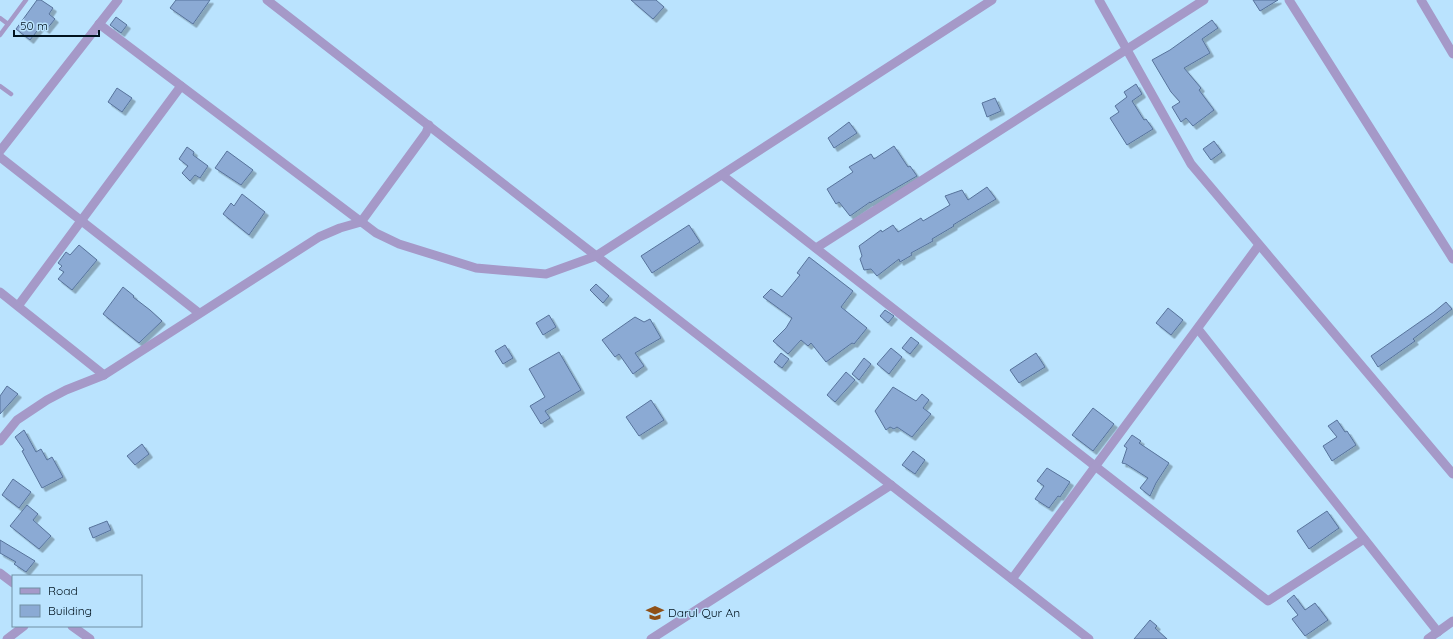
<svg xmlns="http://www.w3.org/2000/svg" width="1453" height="639" font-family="Quicksand,sans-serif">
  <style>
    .building { fill: #8baad4; stroke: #57739b; filter: url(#shadow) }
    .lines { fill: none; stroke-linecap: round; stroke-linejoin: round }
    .lane { stroke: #a599c8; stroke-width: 4.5 }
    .street { stroke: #a599c8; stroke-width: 9 }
    .labels { text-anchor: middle; stroke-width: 3; stroke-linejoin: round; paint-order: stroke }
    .poi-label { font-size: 12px; fill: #01131e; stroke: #bae3fe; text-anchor: start }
  </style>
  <defs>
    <filter id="shadow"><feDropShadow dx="3.5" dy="3.5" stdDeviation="0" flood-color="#0004"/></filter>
  </defs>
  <rect width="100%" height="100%" fill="#bae3fe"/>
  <g class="building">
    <path d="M37,0H41L53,8L49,14L55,19L46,30L41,26L30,40L16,29Z"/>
    <path d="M176,0H210L193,24L170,8Z"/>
    <path d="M631,0H656L664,7L653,19Z"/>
    <path d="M1253,0H1278L1260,11Z"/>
    <path d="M116,17L127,25L121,33L110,25Z"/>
    <path d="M1212,20L1218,28L1202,39L1210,53L1184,68L1201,88L1199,90L1214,110L1193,126L1186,118L1181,122L1172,107L1180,102L1171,92L1152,60L1170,50Z"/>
    <path d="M1136,84L1142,94L1132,101L1144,120L1146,119L1153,129L1127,145L1110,118L1119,112L1115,106L1127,97L1124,92Z"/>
    <path d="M117,88L132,98L122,112L108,102Z"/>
    <path d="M995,98L1001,111L987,117L982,103Z"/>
    <path d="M849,122L857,133L834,148L828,138Z"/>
    <path d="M1214,141L1222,152L1211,160L1203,149Z"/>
    <path d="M894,146L908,167L910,166L917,176L870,203V202L850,216L839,202L836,204L827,189L853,172L849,167L871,154L874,159Z"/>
    <path d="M187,147L194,152L193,155L208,166L200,178L195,175L190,181L182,173L188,166L179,159Z"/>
    <path d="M227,151L253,170L241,185L215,168Z"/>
    <path d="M987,187L996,199L953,225L954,226L932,239L933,241L911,253L912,255L900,262L899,259L877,276L871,269L864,270L860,259L862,256L859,246L881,230L882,232L893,225L898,232L921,218L923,221L950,205L945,196L962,190L968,200Z"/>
    <path d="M242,194L265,212L249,235L223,214L231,203L234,206Z"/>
    <path d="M689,225L700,242L652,273L641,256Z"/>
    <path d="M79,245L97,260L72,290L58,279L64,272L59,269L62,266L58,263L66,252L70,255Z"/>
    <path d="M809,257L853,291L841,307L867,328L854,344L852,343L826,362L811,343L808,346L801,340L788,354L773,341L786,328L792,318L763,297L771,289L782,297L800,275L797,273Z"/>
    <path d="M596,284L609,296L603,303L590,290Z"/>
    <path d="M123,287L134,296L133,297L150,310L162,321L139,343L103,314Z"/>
    <path d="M1446,302L1452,309L1413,339L1415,341L1378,367L1371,356L1434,312Z"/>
    <path d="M1168,308L1183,320L1171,335L1156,323Z"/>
    <path d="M885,310L894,316L888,323L880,316Z"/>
    <path d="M549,315L556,327L543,335L536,323Z"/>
    <path d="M635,317L644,322L650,319L661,338L635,353L644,366L633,374L619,354L615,357L602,340Z"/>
    <path d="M911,337L919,343L910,354L902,348Z"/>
    <path d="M505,345L513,358L503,364L495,351Z"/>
    <path d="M891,348L902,357L889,374L877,364Z"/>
    <path d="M559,352L581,390L545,411L550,418L541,424L530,406L545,397L529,369Z"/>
    <path d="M781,353L789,359L782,368L774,362Z"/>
    <path d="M1036,353L1045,367L1019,383L1010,370Z"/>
    <path d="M864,358L871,364L859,380L852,374Z"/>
    <path d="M846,372L855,380L835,402L827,395Z"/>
    <path d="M7,386L18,394L0,414V396Z"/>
    <path d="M893,387L916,401L922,394L929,400L923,408L931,414L912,437L897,427L894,429L890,427L886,430L875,411Z"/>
    <path d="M651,400L664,420L639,436L626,417Z"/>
    <path d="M1093,408L1114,424L1093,451L1072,435Z"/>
    <path d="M1337,420L1345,432L1347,431L1356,445L1332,461L1323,446L1337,437L1328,426Z"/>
    <path d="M24,430L36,452L41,449L47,460L52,457L63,477L42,488L22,451L24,450L15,437Z"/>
    <path d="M1132,435L1141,441L1139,443L1169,463L1156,483L1150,496L1140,488L1148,478L1126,464L1122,463L1127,448L1124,446Z"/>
    <path d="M142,444L149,454L135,465L127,456Z"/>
    <path d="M913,451L925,460L915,474L902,465Z"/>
    <path d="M1047,468L1070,482L1060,497L1058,496L1049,508L1035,499L1044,486L1037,481Z"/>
    <path d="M13,479L31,492L19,508L2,495Z"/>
    <path d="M27,505L38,514L33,520L51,536L39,549L10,526Z"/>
    <path d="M1327,511L1339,528L1309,549L1297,531Z"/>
    <path d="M107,521L111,530L93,538L89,528Z"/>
    <path d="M0,540L35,561L26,572L14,564L16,562L0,553Z"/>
    <path d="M1294,595L1305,610L1315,603L1328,620L1305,636L1292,619L1298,615L1287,601Z"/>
    <path d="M1150,620L1157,626L1155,628L1167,639H1134Z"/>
  </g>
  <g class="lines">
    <g class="lane">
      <path d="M0,18L8,24"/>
      <path d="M0,35L26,0"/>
      <path d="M0,86L11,94"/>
    </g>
    <g class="street">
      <path d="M267,0L1089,639"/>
      <path d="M1099,0L1191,164L1453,474"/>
      <path d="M1289,0L1453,259"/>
      <path d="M1421,0L1453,54"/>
      <path d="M99,24L376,233L399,244L476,268L546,274L596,256L992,0"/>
      <path d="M0,151L118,0"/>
      <path d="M0,157L199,313"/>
      <path d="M722,175L1268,601L1364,539"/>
      <path d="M816,248L1204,0"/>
      <path d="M0,292L104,375"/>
      <path d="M18,306L181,86"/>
      <path d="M1198,329L1438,632"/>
      <path d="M0,441L17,420L47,400L66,390L104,375L319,237L340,228L361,222L426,133L429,125"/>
      <path d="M0,573L13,583"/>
      <path d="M1012,579L1259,245"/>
      <path d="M72,626L90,639"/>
      <path d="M7,639L24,626"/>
      <path d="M651,639L891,485"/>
      <path d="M1428,639L1453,621"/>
    </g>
  </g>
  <defs>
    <g id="school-bare" transform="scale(1.38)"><path d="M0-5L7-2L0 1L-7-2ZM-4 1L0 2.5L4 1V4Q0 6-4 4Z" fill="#8f5018" stroke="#bae3fe" stroke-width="2.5" paint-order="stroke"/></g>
  </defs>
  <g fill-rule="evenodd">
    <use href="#school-bare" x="655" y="613"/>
  </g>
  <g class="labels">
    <g class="poi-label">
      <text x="668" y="617">Darul Qur An</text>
    </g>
  </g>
  <rect x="12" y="575" width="130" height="52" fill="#bae3fe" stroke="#7090a4"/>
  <rect x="20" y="588" width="20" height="6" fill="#a599c8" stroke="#7090a4"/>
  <text x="48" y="595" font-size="12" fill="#01131e">Road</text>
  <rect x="20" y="605" width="20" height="12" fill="#8baad4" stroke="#7090a4"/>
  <text x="48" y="615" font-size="12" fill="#01131e">Building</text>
  <path d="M14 30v6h85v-6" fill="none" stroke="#01131e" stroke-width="2"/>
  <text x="20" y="30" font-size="12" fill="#01131e" stroke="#bae3fe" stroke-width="3" paint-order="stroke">50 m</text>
</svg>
